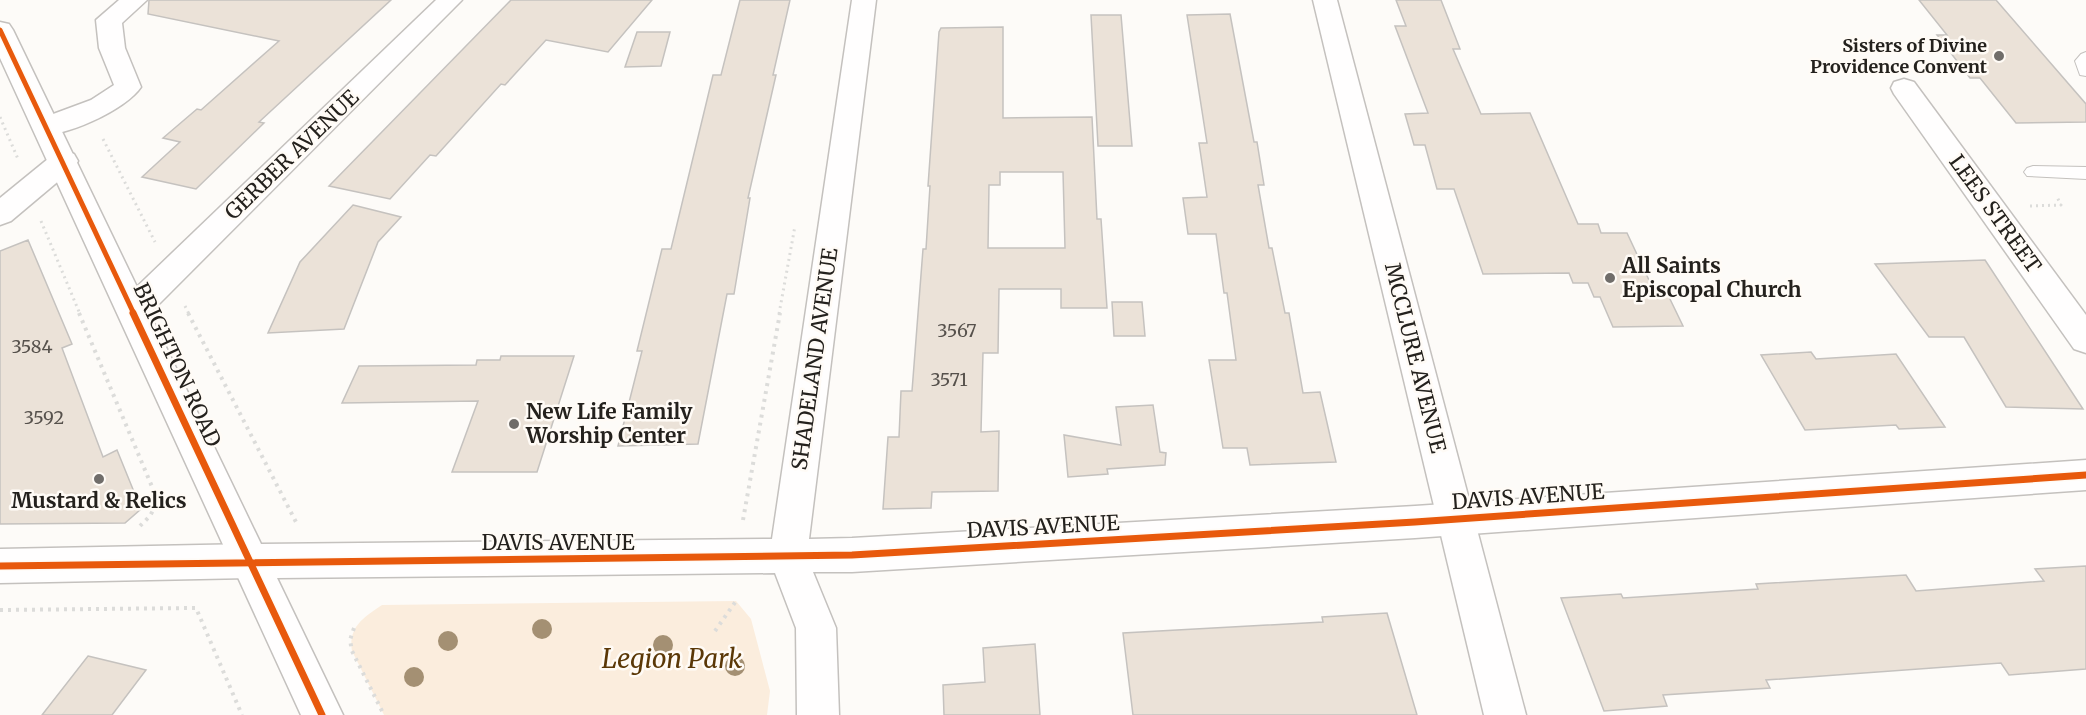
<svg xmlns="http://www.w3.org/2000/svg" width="2086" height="715" font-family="Merriweather,serif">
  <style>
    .green { fill: #fbeddd }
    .building { fill: #ebe2d8; stroke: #c5c2bf; stroke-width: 1.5; fill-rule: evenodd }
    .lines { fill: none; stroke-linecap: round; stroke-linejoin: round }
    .service-casing { stroke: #c4c1be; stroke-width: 2 }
    .minor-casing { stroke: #c4c1be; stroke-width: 3 }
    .tertiary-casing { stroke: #c4c1be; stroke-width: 3 }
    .path-far1 { stroke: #dcdcda; stroke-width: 3; stroke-dasharray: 2 4; stroke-linecap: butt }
    .path { stroke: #dcdcda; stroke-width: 4; stroke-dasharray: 3 5; stroke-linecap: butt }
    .service { fill: #fffefe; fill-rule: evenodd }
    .minor { fill: #fffefe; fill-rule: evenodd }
    .tertiary { fill: #fffefe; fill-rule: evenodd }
    .cycleway-far1-casing { stroke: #fffbf6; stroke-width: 8 }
    .cycleway-casing { stroke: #fffbf6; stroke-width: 10 }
    .cycleway-far1 { stroke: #e8590c; stroke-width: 5 }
    .cycleway { stroke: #e8590c; stroke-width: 7 }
    .tree { fill: #a49073 }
    .poi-dot { fill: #706d6a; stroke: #fffbf6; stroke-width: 2 }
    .labels { text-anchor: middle; stroke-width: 5; stroke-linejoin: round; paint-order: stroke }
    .far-poi-label { font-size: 18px; font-weight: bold; fill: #24211d; stroke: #fffbf6; text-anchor: end }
    .number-label { font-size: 18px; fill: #56514c }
    .street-label { font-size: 21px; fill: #24211d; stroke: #fffbf6 }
    .poi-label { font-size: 21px; font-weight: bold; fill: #24211d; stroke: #fffbf6; text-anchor: start }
    .near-park-label { font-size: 26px; font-style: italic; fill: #5b3807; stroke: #fffbf6 }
  </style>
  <rect width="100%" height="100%" fill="#fdfbf8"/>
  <path class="green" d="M736,601L751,619L770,691L767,715H384L352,651C348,627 364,617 382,605Z"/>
  <g class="building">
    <path d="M149,0H391L259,122L264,123L196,189L142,177L180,142L163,138L197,109L201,110L279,41L148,14Z"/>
    <path d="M511,0H652L608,52L546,40L505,85L501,84L436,156L430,155L390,199L329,186Z"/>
    <path d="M740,0H790L773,75H776L748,198H750L734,294H727L698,444L618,446L642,351H637L662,249H671L713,75H721Z"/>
    <path d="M1396,0H1441L1460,49H1453L1481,114L1530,113L1578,224H1598L1601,233H1627L1656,295H1668L1683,326L1613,327L1600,297H1594L1588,283H1573L1569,273L1483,274L1454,189H1437L1425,145H1414L1405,114L1428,113L1395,26H1406Z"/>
    <path d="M1919,0H1996L2086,104V122L2016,123L1980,78H1970L1937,35H1947Z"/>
    <path d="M1230,14L1254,142H1257L1264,185H1258L1269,248H1272L1285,313H1289L1303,393L1320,392L1336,462L1250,465L1247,448H1223L1209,360H1236L1227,293H1224L1216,234H1188L1183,198L1207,197L1199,143H1207L1187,15Z"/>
    <path d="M1091,15H1121L1132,146H1098Z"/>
    <path d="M1003,27V118L1092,117L1097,219H1101L1107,308H1061V289H999L998,353H983L981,432L999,431L998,491L932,492L931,508L883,509L888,437H899L901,391H912L923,249H926L930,186H928L939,32L941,28ZM1000,172H1063L1065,248H988L989,185H1000Z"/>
    <path d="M637,32H670L661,66L625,67Z"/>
    <path d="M353,205L401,217L378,242L344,329L268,333L300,262Z"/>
    <path d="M28,240L72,344L62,348L103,457L117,450L141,509L125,523L0,524V251Z"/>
    <path d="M1985,260L2083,409L2006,407L1964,337H1929L1875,264Z"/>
    <path d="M1112,302H1142L1145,336H1114Z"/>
    <path d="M1811,352L1816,359L1896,354L1945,427L1899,429L1896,425L1805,430L1761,355Z"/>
    <path d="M501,356H574L537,472H452L478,401L342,403L359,366L476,365L477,360H500Z"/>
    <path d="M1153,405L1160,452L1166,453L1165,465L1107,469L1108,474L1068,477L1064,435L1121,445L1116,407Z"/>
    <path d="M2086,566V669L2009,675L2001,663L1766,680L1770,688L1663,695L1667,706L1604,711L1561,598L1621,594L1623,598L1758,589L1756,584L1906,575L1916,591L2044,581L2035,569Z"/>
    <path d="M1387,613L1417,715H1133L1123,633L1323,622L1322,617Z"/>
    <path d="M1035,644L1040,715H944L943,685L985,682L983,648Z"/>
    <path d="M88,656L146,670L112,715H42Z"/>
  </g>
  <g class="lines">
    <g class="service-casing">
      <g id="service">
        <path d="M2086,52V76L2080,75L2075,61L2081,54Z"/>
        <path d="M2033,166L2086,167V179L2027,176L2024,172L2027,168Z"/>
      </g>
    </g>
    <g class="minor-casing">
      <g id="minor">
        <path d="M119,0H147L122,23L125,48L141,87C127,109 61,140 37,134L33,127L37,120L91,100L114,85L99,48L96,20Z"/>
        <path d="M436,0H462L144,319L133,322L122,319L117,310L122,301Z"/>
        <path d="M1313,0H1337L1526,715H1484Z"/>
        <path d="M1904,79L1914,82L2086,315V353L2074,349L1894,94L1891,88L1894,82Z"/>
        <path d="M64,151L74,154L78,161L74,168L11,221L0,225V198L54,154Z"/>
        <path d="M250,544L263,549L269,561L263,573L250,578L0,583V549Z"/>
      </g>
    </g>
    <g class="tertiary-casing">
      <path id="tertiary" d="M852,0H876L809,539L852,538L1415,506L2086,460V490L1415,538L852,572H813L836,628L839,715H797L796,628L775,573L277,578L343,715H301L0,58V22L9,24L13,30L261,544L772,539Z"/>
    </g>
    <g class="path-far1">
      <path d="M0,117L18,159"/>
      <path d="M103,139L155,242"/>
      <path d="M2030,206L2061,205L2057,197"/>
      <path d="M41,221L80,314"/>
      <path d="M185,306L189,314"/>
      <path d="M779,314L795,226"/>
    </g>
    <g class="path">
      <path d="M79,313L158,501L150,516L140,526"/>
      <path d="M188,313L297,524"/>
      <path d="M743,520L780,313"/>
      <path d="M0,610L196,608L242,715"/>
      <path d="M354,628L350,640L352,651L384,715"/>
      <path d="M715,631L736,601"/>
    </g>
    <use href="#service" class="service"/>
    <use href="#minor" class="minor"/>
    <use href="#tertiary" class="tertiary"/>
    <g class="cycleway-far1-casing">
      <path id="cycleway-far1" d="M0,30L134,314"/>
    </g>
    <g class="cycleway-casing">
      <g id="cycleway">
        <path d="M133,313L322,715"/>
        <path d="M0,566L852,555L1415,522L2086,475"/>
      </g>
    </g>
    <use href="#cycleway-far1" class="cycleway-far1"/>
    <use href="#cycleway" class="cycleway"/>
  </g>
  <g class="tree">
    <circle cx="542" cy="629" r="10"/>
    <circle cx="448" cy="641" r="10"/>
    <circle cx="663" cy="645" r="10"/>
    <circle cx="735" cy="666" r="10"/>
    <circle cx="414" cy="677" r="10"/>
  </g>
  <g class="poi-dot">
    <circle cx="1999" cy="56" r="6"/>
    <circle cx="1610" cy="278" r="6"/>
    <circle cx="514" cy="424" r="6"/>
    <circle cx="99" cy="479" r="6"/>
  </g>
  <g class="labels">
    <g class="far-poi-label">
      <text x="1987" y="52">Sisters of Divine<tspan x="1987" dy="21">Providence Convent</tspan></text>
    </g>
    <g class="number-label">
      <text x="957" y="337">3567</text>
      <text x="32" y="353">3584</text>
      <text x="949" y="386">3571</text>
      <text x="44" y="424">3592</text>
    </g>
    <g class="street-label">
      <text transform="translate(292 155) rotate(-44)" y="7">GERBER AVENUE</text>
      <text transform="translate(1995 214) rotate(54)" y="7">LEES STREET</text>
      <text transform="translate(1415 358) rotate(76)" y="7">MCCLURE AVENUE</text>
      <text transform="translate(815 359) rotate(-82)" y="7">SHADELAND AVENUE</text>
      <text transform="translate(177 365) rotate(65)" y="7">BRIGHTON ROAD</text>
      <text transform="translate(1528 497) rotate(-4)" y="7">DAVIS AVENUE</text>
      <text transform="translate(1043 527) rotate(-3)" y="7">DAVIS AVENUE</text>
      <text x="558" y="550">DAVIS AVENUE</text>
    </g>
    <g class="poi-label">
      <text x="1622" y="273">All Saints<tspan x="1622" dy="24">Episcopal Church</tspan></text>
      <text x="526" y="419">New Life Family<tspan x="526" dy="24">Worship Center</tspan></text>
      <text x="99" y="508" text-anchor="middle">Mustard &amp; Relics</text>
    </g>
    <g class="near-park-label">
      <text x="672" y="668">Legion Park</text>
    </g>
  </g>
</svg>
